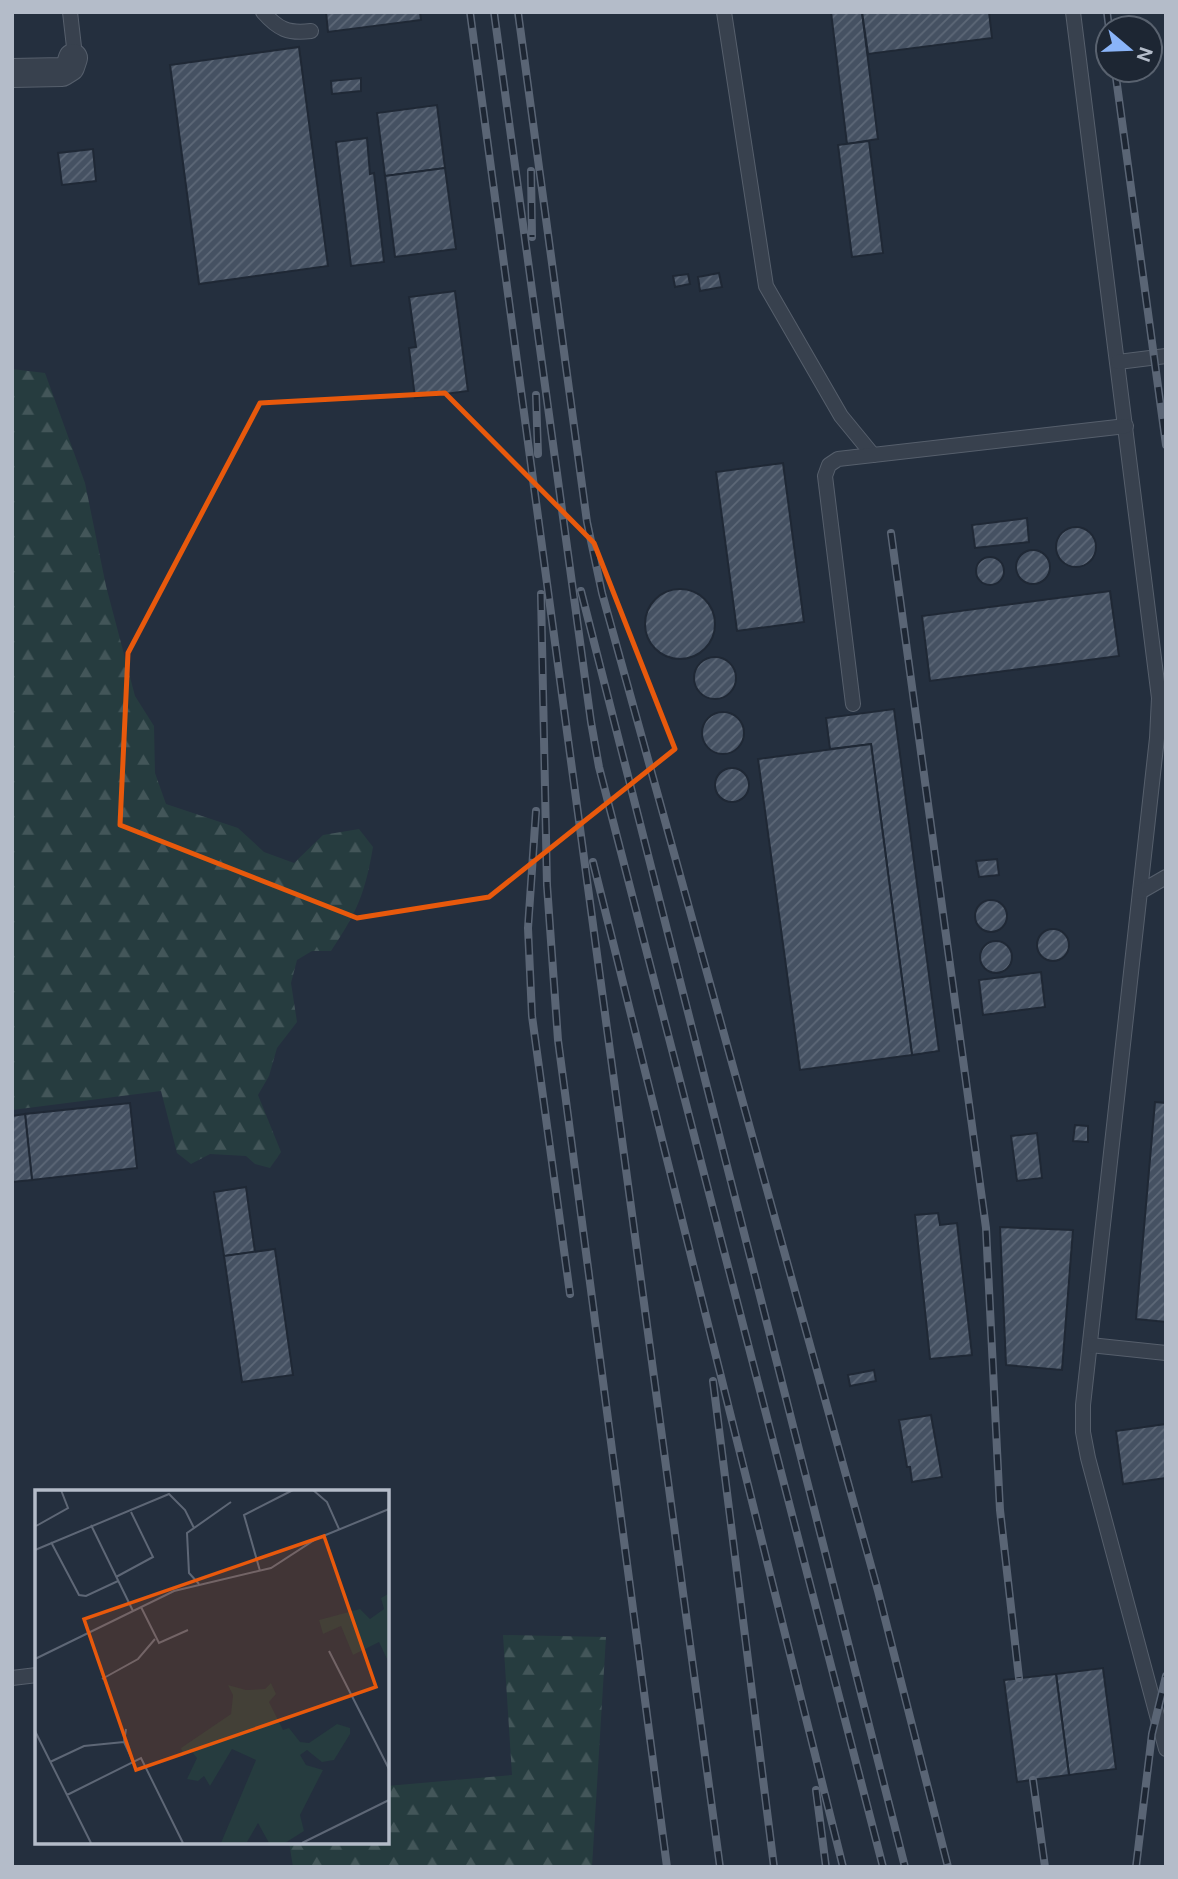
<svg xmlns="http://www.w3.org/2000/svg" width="1178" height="1879" font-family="'DM Sans',sans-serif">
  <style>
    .forest { fill: url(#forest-firs) }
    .building { fill: url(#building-hatch); stroke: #1f2835; stroke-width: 2 }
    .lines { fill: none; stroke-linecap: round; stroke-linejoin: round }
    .service-casing { stroke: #565f6c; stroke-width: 16 }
    .minor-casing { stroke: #565f6c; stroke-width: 30 }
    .service { stroke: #38414e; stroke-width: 14 }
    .minor { stroke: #38414e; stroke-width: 28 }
    .rail-casing { stroke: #5a6575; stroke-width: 8 }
    .rail { stroke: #1d2633; stroke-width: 5; stroke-dasharray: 16; stroke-linecap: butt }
    .marked { fill: none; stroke: #e8590c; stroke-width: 5; stroke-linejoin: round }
    .inset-road { fill: none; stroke: #5e6776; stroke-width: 2 }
    .view { fill: #e8590c; fill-opacity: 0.15; stroke: #e8590c; stroke-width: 3.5 }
    .inset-edge { fill: none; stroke: #b4bcc9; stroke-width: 3.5 }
  </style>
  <defs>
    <pattern id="forest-firs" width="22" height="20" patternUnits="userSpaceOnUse" patternTransform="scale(1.75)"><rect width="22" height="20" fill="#263c3f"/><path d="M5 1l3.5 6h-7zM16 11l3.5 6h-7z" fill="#435659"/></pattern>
    <pattern id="building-hatch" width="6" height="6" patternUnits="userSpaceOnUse" patternTransform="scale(1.75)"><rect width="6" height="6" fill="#455162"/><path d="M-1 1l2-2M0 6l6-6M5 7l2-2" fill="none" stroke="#5d6877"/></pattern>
  </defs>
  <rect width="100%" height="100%" fill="#242f3e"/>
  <g class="forest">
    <path d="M12,369L45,373L85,483L106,586L135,696L154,726L155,773L166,804L238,828L264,852L294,863L323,835L359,829L373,847C365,894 357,912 331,951H312L297,960L291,983L297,1022L277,1048L269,1076L258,1095L281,1152L270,1168L255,1164L246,1156L210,1154L191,1164L177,1153L161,1091L12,1110Z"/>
    <path d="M503,1635L606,1637L592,1867H293L289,1842H387V1786L512,1775Z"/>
  </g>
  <g class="building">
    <path d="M326,12H420L421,20L328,32Z"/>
    <path d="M831,12H862L878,139L847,144Z"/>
    <path d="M862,12H989L992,38L868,54Z"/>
    <path d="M299,47L328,266L199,284L170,65Z"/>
    <path d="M361,78V91L332,94L331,81Z"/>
    <path d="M437,105L445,168L385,176L377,113Z"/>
    <path d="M367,138L370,174L374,173L384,262L351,266L336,142Z"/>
    <path d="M869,141L883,253L852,257L838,145Z"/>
    <path d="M93,149L96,181L62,185L58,153Z"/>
    <path d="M445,168L456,249L395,257L385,176Z"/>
    <path d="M719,273L722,287L700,291L698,277Z"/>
    <path d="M688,274L690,284L675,287L673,276Z"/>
    <path d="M455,291L468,391L415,398L409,348L416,347L409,297Z"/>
    <path d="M783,463L804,622L737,631L716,472Z"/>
    <path d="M1027,518L1029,542L975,548L972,525Z"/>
    <circle cx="1076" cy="547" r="20"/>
    <circle cx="1033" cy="567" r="17"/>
    <circle cx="990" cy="571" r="14"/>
    <circle cx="680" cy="624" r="35"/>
    <path d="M1110,591L1119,656L930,681L922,616Z"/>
    <circle cx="715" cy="678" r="21"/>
    <path d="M894,709L939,1051L912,1055L871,744L830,749L826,718Z"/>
    <circle cx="723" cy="733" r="21"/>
    <path d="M871,744L912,1055L800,1070L758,759Z"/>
    <circle cx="732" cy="785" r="17"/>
    <path d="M997,859L999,875L979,877L976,861Z"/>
    <circle cx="991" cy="916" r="16"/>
    <circle cx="1053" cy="945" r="16"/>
    <circle cx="996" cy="957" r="16"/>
    <path d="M1041,972L1045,1007L983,1015L979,980Z"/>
    <path d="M1155,1102L1166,1103V1322L1136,1319Z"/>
    <path d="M130,1103L137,1168L32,1180L25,1114Z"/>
    <path d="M25,1114L32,1180L12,1182V1116Z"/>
    <path d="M1075,1125L1088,1126V1142L1073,1141Z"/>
    <path d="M1037,1133L1042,1178L1017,1181L1011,1136Z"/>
    <path d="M246,1187L255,1252L224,1256L214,1192Z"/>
    <path d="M938,1213L940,1225L957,1223L972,1355L930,1359L915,1215Z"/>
    <path d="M1000,1227L1073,1230L1062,1370L1006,1365Z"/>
    <path d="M275,1249L293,1375L242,1382L224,1256Z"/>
    <path d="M874,1370L876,1381L850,1386L848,1375Z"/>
    <path d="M931,1415L942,1477L912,1482L910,1467H907L899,1420Z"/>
    <path d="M1166,1424V1478L1123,1484L1116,1431Z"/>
    <path d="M1103,1668L1116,1769L1069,1775L1056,1674Z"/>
    <path d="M1056,1674L1069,1775L1017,1782L1004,1680Z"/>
  </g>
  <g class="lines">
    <g class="service-casing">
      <g id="service">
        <path d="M70,12L74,47L73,58"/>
        <path d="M263,12C278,29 288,34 311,31"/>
        <path d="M724,12L766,286L841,416L873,455"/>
        <path d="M1073,12L1159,698L1157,738L1083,1405V1432L1088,1458L1166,1749"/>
        <path d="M1118,362L1166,356"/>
        <path d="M853,704L825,476L829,465L838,459L1126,426"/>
        <path d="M1140,892L1166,877"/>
        <path d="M1090,1345L1166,1353"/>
        <path d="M12,1678L37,1675"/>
      </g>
    </g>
    <g class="minor-casing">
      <path id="minor" d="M12,73L62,72L70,67L73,58"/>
    </g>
    <use href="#service" class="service"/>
    <use href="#minor" class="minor"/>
    <g class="rail-casing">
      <g id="rail">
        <path d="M470,12L720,1867"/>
        <path d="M494,12L591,722L599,767L883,1867"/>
        <path d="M518,12L587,522L602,593L878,1591L948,1867"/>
        <path d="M1107,12L1109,28"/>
        <path d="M1115,70L1166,445"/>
        <path d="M531,171L532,237"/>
        <path d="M536,395L538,454"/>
        <path d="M891,533L986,1228L1000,1510L1019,1678"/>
        <path d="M581,591L905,1867"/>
        <path d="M541,594L547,885L558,1040L667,1867"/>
        <path d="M536,811L528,928L532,1016L570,1294"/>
        <path d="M593,862L843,1867"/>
        <path d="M713,1381L774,1867"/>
        <path d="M1033,1780L1045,1867"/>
        <path d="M816,1790L826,1867"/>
        <path d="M1136,1867L1152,1734L1166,1676"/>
      </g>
    </g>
    <use href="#rail" class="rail"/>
  </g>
  <path class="marked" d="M445,393L594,543L675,749L489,897L357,918L120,825L128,653L260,403Z"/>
  <g transform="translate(35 1490)">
    <rect width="354" height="354" fill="#242f3e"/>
    <path d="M353,104V171L344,152L318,165L306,136L288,144L284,130L325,119L335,129L349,119L346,108ZM236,193L241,204L234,212L248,240L254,238L265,252L274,253L302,234L315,238V244L299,270L287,272L272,260L265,265L271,275L288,280L265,325L269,341L250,353H234L223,333L212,352L186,353L221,270L197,259L175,296L169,286L163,291L152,289L162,268L157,262L148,264L146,258L196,224L198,205L193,195L211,200L230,199Z" fill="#263c3f"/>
    <path class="inset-road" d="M278,0L292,12L304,39M56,35L98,121M1,36L33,18L26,0M16,52L44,105L51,106L83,91M0,60L134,4L150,20L159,38M225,81L209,25L258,0M81,87L118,67L96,22M164,94L154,83L152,43L196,12M106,117L124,153L153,140M294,161L354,279M0,169L139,101L236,78L281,49L354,19M67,189L103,169L120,149M91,239L89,252L98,271M0,241L56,353M15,272L49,256L89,252M32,305L106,268L148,353M267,353L354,310"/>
    <path class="view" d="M289,46L341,197L101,280L49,129Z"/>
    <rect width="354" height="354" class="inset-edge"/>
  </g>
  <rect width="1178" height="1879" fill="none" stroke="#b4bcc9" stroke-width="28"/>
  <g transform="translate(1129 49) rotate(109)"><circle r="33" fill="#1d2633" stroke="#59626f" stroke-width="2"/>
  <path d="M0-5L12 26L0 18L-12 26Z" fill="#8ab4f8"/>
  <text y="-10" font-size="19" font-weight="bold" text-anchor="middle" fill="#b4bcc9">N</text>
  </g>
</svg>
